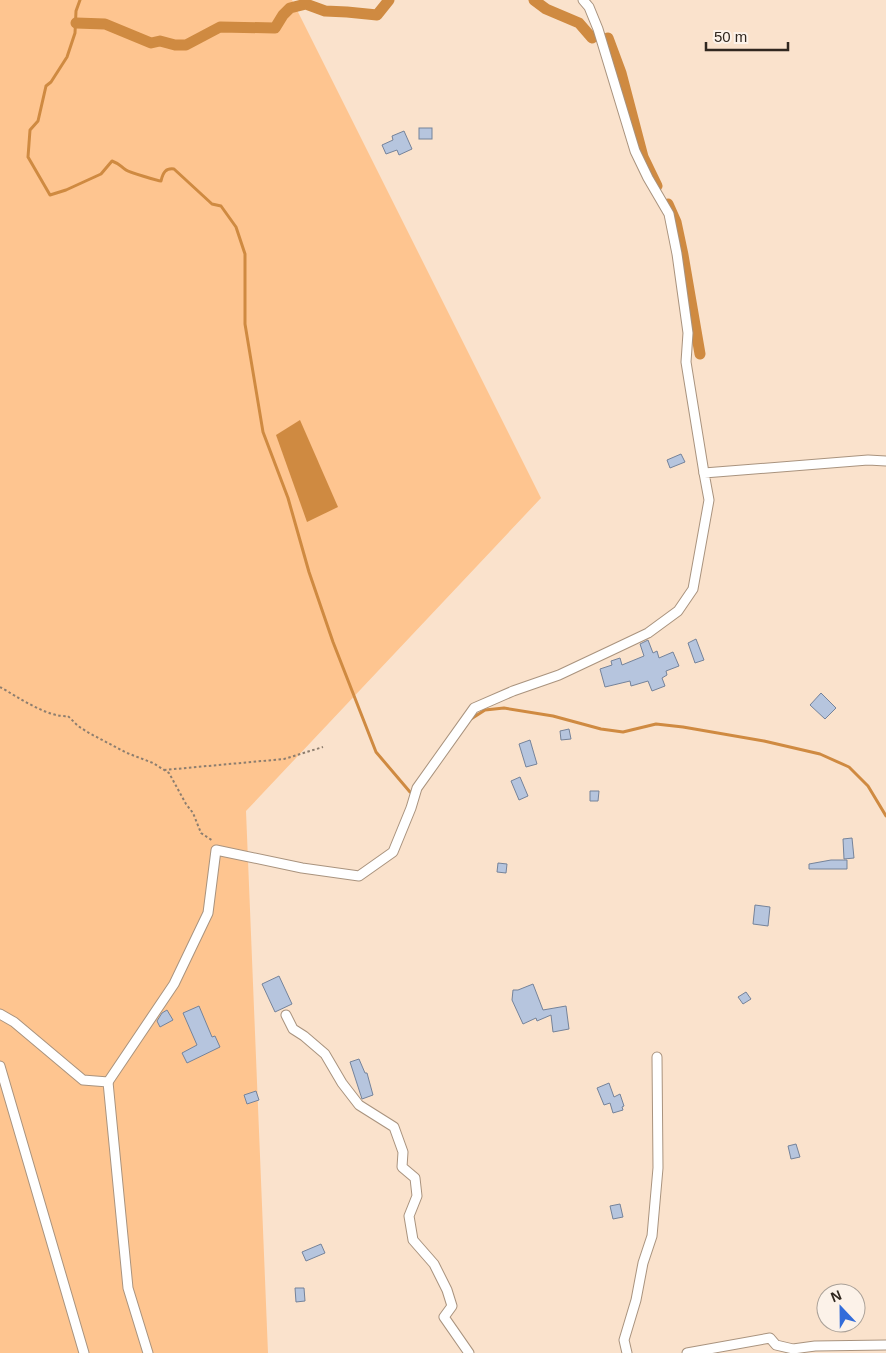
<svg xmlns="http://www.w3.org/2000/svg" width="886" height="1353" font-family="Arial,sans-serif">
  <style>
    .green { fill: #fec590 }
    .water { fill: #cf8a41 }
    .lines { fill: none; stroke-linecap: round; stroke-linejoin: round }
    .stream { stroke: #cf8a41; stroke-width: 3 }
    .canal { stroke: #cf8a41; stroke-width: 11 }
    .building { fill: #b6c5de; stroke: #75839a }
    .minor-casing { stroke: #a9937e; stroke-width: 11 }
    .path { stroke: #8d7e6f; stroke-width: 2; stroke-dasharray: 2.5 2.5; stroke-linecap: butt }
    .minor { stroke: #fff; stroke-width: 9 }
  </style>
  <rect width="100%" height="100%" fill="#fae2cc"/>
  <path class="green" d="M0,0H292L541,498L246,811L268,1353H0Z"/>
  <path class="water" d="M300,420L338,507L307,522L276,435Z"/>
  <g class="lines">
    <g class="stream">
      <path d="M80,0L76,11L75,33L67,57L51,82L46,86L38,121L30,130L28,157L50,195L66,190L101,174L112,161C120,164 120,166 126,170C129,172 158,181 161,181C163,172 166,168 174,169L212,204L221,206L236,227L245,254V324L263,432L288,498L309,572L333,642L376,752L410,792"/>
      <path d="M471,719L485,710L504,708L553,716L601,729L623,732L656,724L683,727L764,741L820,754L849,767L868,786L886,816"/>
    </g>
    <g class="canal">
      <path d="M534,0L546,9L579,23L592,38"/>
      <path d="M76,23L105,24L151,43L160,41L175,45H186L220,27L275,28L283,15L290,8L306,4L325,11L347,12L377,15L389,0"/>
      <path d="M608,38L621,73L643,157L657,186"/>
      <path d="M668,204L676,222L683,255L700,354"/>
    </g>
  </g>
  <g class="building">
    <rect x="419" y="128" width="13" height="11"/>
    <path d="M404,131L412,149L399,155L397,150L386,154L382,145L393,140L392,136Z"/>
    <path d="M681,454L685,462L670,468L667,460Z"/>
    <path d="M696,639L704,660L695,663L688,643Z"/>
    <path d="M648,640L653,653L657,651L659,658L673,652L679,666L666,671L667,675L662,678L665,686L652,691L648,681L631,686L630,681L605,687L600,669L612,665L611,661L620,658L622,665L644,656L640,644Z"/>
    <path d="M821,693L836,708L825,719L810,705Z"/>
    <path d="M569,729L571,739L561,740L560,731Z"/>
    <path d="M530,740L537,764L526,767L519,744Z"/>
    <path d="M520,777L528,796L519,800L511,781Z"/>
    <path d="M590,791H599L598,801H590Z"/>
    <path d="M852,838L854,858L844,859L843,839Z"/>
    <path d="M831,860H847V869H809V864Z"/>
    <path d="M498,863L507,864L506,873L497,872Z"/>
    <path d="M755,905L770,907L768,926L753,924Z"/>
    <path d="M279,976L292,1004L275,1012L262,984Z"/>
    <path d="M533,984L543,1010L566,1006L569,1029L553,1032L551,1015L537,1021L536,1018L523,1024L512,1000L513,990H518Z"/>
    <path d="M746,992L751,999L743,1004L738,997Z"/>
    <path d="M199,1006L212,1037L215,1036L220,1047L187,1063L182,1053L197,1045L183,1013Z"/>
    <path d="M167,1010L173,1020L160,1027L157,1021L162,1013Z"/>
    <path d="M359,1059L365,1073H367L373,1095L362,1099L350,1062Z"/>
    <path d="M609,1083L614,1097L620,1094L624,1106L622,1107L623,1110L613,1113L610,1103L604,1105L597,1088Z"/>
    <path d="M256,1091L259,1100L247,1104L244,1095Z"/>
    <path d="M796,1144L800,1157L791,1159L788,1146Z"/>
    <path d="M620,1204L623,1217L613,1219L610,1206Z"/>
    <path d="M321,1244L325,1253L306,1261L302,1252Z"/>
    <path d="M295,1288H304L305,1301L296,1302Z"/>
  </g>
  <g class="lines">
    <g class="minor-casing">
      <g id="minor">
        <path d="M583,0L589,7L598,29L635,151L648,178L669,214L677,254L688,333L686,362L704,473"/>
        <path d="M0,1014L14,1022L83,1080L108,1082L128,1288L148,1353"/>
        <path d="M286,1015L293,1029L304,1036L325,1054L342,1083L359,1105L394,1127L403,1152L402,1167L415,1178L417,1196L409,1216L413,1240L434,1264L447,1290L452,1306L444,1317L469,1353"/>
        <path d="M0,1066L84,1353"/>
        <path d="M108,1082L174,984L208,913L216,850L302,868L359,876L393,852L411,808L417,788L474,708L513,691L559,675L610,651L648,633L678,611L693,589L709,500L704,473L868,460L886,461"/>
        <path d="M627,1353L624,1340L636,1300L643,1263L652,1236L658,1168L657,1057"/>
        <path d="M687,1353L770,1338L776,1345L793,1349L815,1346L886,1345"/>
      </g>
    </g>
    <g class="path">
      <path d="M0,687C18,697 48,718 68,716L78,726L89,733L127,753L153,763L169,773L186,804L193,813L201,833L213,841"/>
      <path d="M164,770L284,759L323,747"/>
    </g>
    <use href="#minor" class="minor"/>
  </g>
  <g transform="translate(841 1308) rotate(338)"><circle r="24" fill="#fcf2e9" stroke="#aaa198"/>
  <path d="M0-4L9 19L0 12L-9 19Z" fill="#326cda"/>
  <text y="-8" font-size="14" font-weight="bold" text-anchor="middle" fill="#30271f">N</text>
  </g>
  <path d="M706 42v8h82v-8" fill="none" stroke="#30271f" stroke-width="2.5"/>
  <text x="714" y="42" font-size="15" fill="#30271f" stroke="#fcf2e9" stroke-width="4" paint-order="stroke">50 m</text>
</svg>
